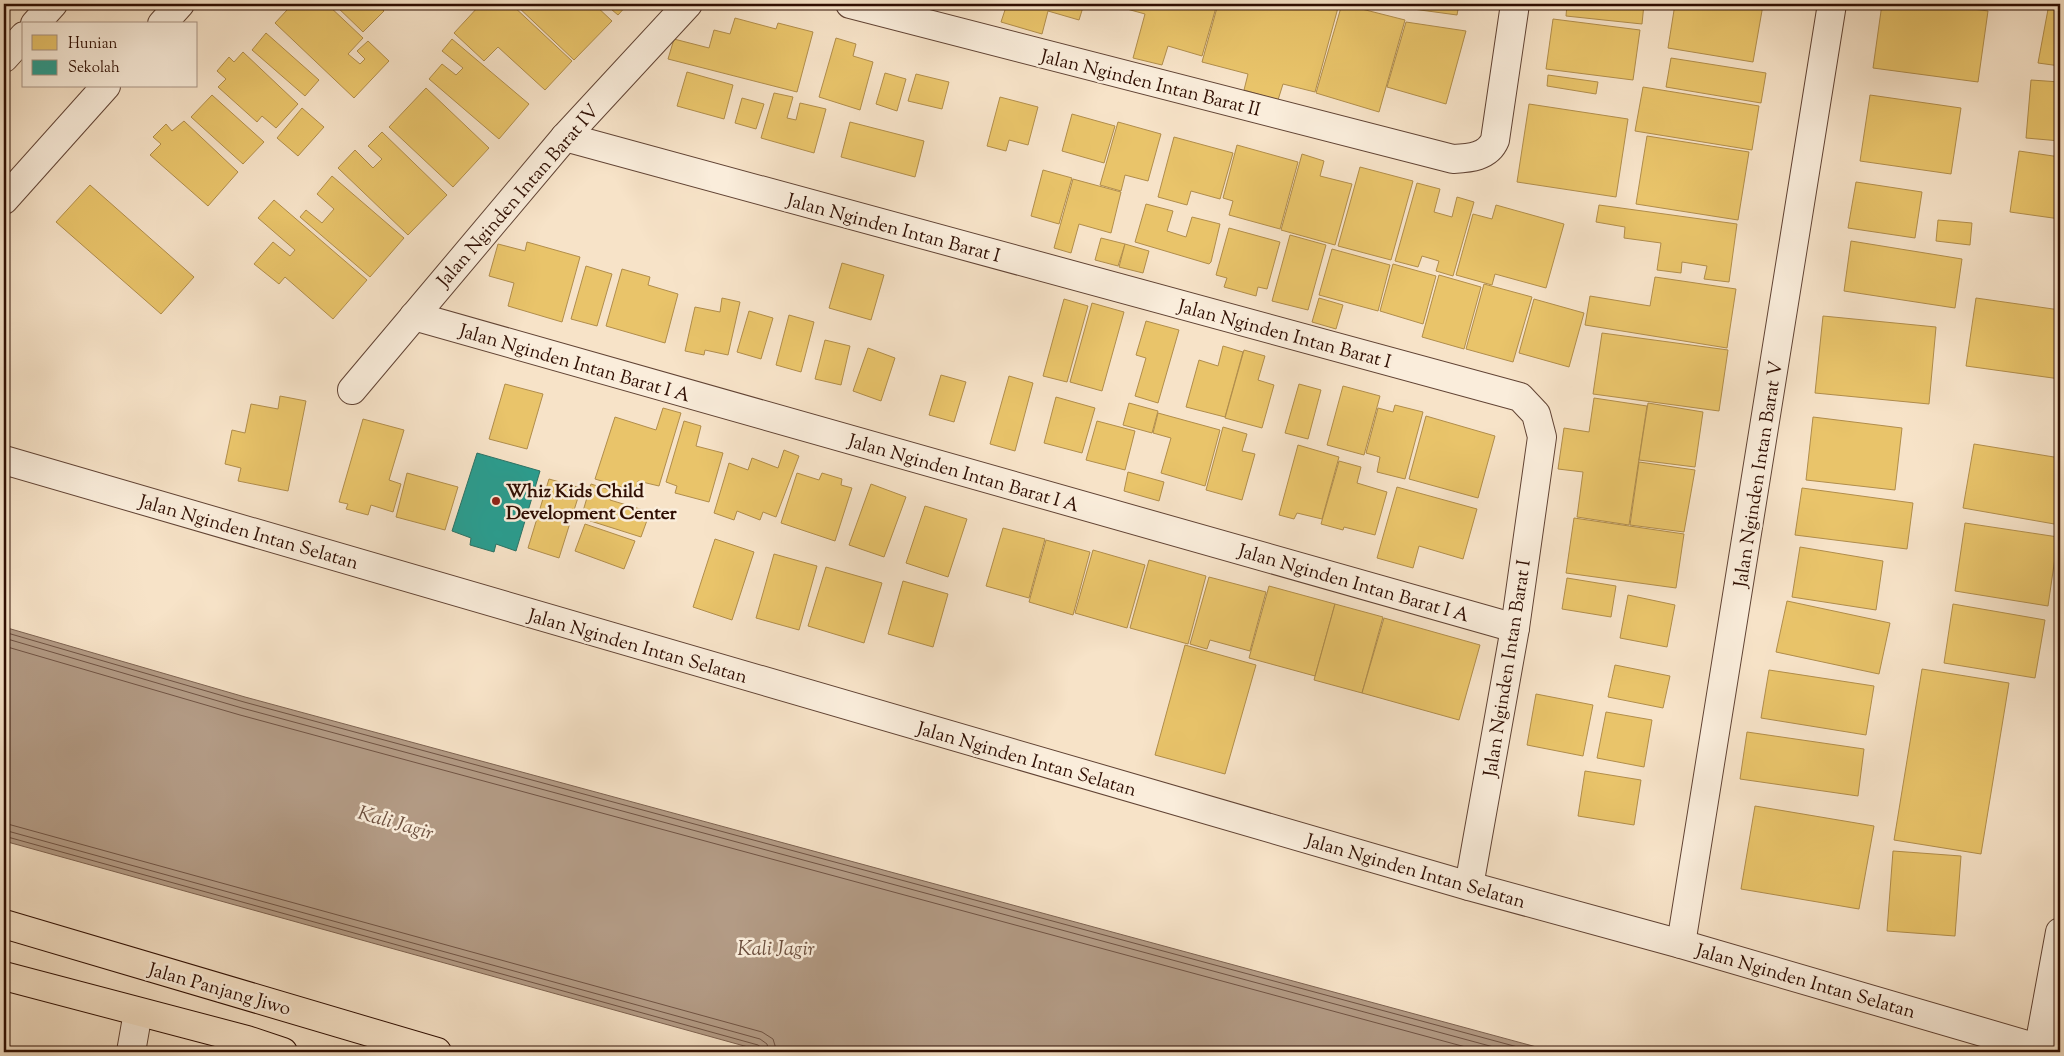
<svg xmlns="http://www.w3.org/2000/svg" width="2064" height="1056" font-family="'Sorts Mill Goudy',serif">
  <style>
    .water { fill: #b39b85; stroke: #7e6351 }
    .homes { fill: #e9c46a; stroke: #b18d4b }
    .schools { fill: #2a9d8f; stroke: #2c7265 }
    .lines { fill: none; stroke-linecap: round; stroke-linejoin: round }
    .shore { stroke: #715444; stroke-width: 1 }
    .minor-casing { stroke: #614334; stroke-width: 30 }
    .major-casing { stroke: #2f0e02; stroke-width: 30 }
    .minor { stroke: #faeddb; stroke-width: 28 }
    .major { stroke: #f7e3c8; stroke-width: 28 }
    .poi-dot { fill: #8f2418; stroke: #faeddb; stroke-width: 2 }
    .labels { text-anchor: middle; stroke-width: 5; stroke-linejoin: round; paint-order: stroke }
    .street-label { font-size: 19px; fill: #2f0e02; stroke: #faeddb }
    .poi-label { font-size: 19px; font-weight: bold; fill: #2f0e02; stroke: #faeddb; text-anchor: start }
    .water-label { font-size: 20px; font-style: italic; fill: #6a4d3d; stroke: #faeddb }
  </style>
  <rect width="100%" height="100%" fill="#f7e3c8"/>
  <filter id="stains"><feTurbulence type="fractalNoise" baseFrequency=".004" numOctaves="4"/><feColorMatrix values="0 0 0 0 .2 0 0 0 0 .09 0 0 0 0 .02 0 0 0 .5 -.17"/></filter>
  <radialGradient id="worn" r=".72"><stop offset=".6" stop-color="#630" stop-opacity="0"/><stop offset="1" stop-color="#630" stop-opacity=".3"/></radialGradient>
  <path class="water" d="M4,627L245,697L1555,1052H766L4,841Z"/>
  <g class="homes">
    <path d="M280,4H327L363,38L348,54L360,64L365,59L357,51L368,41L389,61L354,98L275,23L287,10Z"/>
    <path d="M334,4H378L384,11L363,32Z"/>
    <path d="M476,4H511L572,61L545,90L498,47L484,61L454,33L479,6Z"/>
    <path d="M515,4H594L612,21L574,60Z"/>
    <path d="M605,4H628L618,15Z"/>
    <path d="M1007,4H1084L1079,20L1048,11L1042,34L1001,22Z"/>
    <path d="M1116,4H1217L1202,56L1168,46L1162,65L1133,58L1145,14L1116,6Z"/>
    <path d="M1218,4H1339L1315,92L1283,84L1278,100L1244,90L1248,74L1202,62Z"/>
    <path d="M1342,4L1405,20L1379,112L1316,93Z"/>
    <path d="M1372,4H1396L1395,8Z"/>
    <path d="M1414,4H1459L1457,15L1413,9Z"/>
    <path d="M1567,4H1644L1642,24L1566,16Z"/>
    <path d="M1675,4L1763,5L1753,62L1668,48Z"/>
    <path d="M1882,4H1936L1988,11L1978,82L1873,68Z"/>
    <path d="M2049,4L2060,5V66L2038,63Z"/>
    <path d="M735,18L776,29L778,23L813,32L797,92L668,59L674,39L709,48L714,30L730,34Z"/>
    <path d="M1553,19L1640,30L1633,80L1546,69Z"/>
    <path d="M1406,22L1466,31L1446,104L1387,87Z"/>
    <path d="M266,33L319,80L305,96L252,50Z"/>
    <path d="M836,38L856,44L853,56L873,62L860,110L819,97Z"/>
    <path d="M452,39L529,104L499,139L429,79L442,64L456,75L463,68L442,51Z"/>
    <path d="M243,52L298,104L276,128L262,116L257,122L218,87L226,79L217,71L229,57L234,62Z"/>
    <path d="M1671,58L1766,73L1761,103L1666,87Z"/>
    <path d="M687,72L733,85L724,119L677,106Z"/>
    <path d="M885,73L906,79L897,111L876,104Z"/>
    <path d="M916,74L949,82L942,109L908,101Z"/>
    <path d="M1548,75L1598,82L1596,94L1547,86Z"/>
    <path d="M2031,80L2060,82V141L2026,138Z"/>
    <path d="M1643,87L1759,106L1752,150L1635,131Z"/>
    <path d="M426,88L489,148L453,187L389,127Z"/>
    <path d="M774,93L793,97L787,118L796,120L800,103L826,109L814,153L761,138Z"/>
    <path d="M212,95L264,142L243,164L191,117Z"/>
    <path d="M1870,95L1961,108L1951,174L1860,161Z"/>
    <path d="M1000,97L1038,107L1028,145L1009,140L1006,151L987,146Z"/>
    <path d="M742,98L764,104L756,129L735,123Z"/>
    <path d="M1529,104L1628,119L1616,197L1517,182Z"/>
    <path d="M302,108L324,127L298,156L277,138Z"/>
    <path d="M1072,114L1115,126L1104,163L1062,151Z"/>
    <path d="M184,121L238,172L208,206L150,155L161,144L153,137L166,124L172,131Z"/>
    <path d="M850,122L924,141L915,177L841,157Z"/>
    <path d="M1118,122L1161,134L1148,181L1125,175L1121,191L1100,185Z"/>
    <path d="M382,132L447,195L408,235L338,168L355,150L373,168L382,159L368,146Z"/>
    <path d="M1647,136L1749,152L1738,220L1636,204Z"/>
    <path d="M1174,137L1233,153L1220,199L1191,191L1187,205L1158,197Z"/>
    <path d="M1237,145L1298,162L1280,229L1229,215L1233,201L1223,198Z"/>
    <path d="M2019,151L2060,157V219L2010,212Z"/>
    <path d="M1302,154L1324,161L1320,176L1352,184L1335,245L1281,230Z"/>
    <path d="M1360,167L1413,181L1391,260L1338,246Z"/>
    <path d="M1043,170L1072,178L1059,224L1031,216Z"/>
    <path d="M332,176L404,238L370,277L300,217L306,210L322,223L334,209L317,194Z"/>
    <path d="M1073,179L1121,192L1111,233L1079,224L1071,253L1054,248Z"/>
    <path d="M1856,182L1922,192L1915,238L1848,228Z"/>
    <path d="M1417,183L1440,189L1434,212L1452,217L1457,197L1474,202L1453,276L1436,271L1439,261L1422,256L1418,267L1395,261Z"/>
    <path d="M90,185L194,277L161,314L56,222Z"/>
    <path d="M274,200L367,280L333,319L285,277L279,284L254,264L273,242L290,256L295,250L258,218Z"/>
    <path d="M1146,204L1173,211L1167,231L1186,237L1192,217L1220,224L1211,262L1209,264L1135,242Z"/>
    <path d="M1496,205L1564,224L1546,288L1495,274L1492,285L1456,275L1473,214L1492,219Z"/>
    <path d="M1599,205L1737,224L1729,282L1704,279L1707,266L1682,262L1681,273L1657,270L1661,243L1624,238L1625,227L1596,222Z"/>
    <path d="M1938,220L1972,223L1970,245L1936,241Z"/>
    <path d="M1229,228L1280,242L1267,289L1258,287L1256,296L1224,287L1227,278L1216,275Z"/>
    <path d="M1290,235L1326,245L1308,310L1272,301Z"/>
    <path d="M1101,238L1125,244L1118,266L1095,260Z"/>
    <path d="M1851,241L1962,259L1955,308L1844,291Z"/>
    <path d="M527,242L580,257L562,322L508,306L514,283L489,276L498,244L525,251Z"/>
    <path d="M1125,244L1149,251L1143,273L1119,267Z"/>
    <path d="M1332,249L1390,265L1378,311L1319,295Z"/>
    <path d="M842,263L884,275L871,320L829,308Z"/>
    <path d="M1393,264L1436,276L1423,324L1380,311Z"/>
    <path d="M586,266L612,274L597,326L571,319Z"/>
    <path d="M622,269L650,277L648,285L678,294L665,343L606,326Z"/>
    <path d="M1439,275L1481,287L1464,349L1422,337Z"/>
    <path d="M1655,277L1736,289L1727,348L1585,325L1590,296L1650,306Z"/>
    <path d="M1484,284L1532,297L1513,362L1466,349Z"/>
    <path d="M722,298L740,302L728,355L705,350L704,355L685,351L695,307L720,312Z"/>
    <path d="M1319,298L1343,305L1336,329L1312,322Z"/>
    <path d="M1976,298L2060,310V379L1966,366Z"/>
    <path d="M1064,299L1088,306L1067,382L1043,376Z"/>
    <path d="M1534,299L1584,313L1569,367L1519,353Z"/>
    <path d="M1092,303L1124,312L1102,391L1070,382Z"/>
    <path d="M749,311L773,318L761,359L737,352Z"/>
    <path d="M789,315L814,322L801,372L776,365Z"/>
    <path d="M1823,316L1936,327L1929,404L1815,393Z"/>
    <path d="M1146,321L1179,330L1158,403L1135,396L1146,358L1136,355Z"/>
    <path d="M1602,333L1728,350L1719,411L1593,394Z"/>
    <path d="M825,340L850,346L841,385L815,379Z"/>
    <path d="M1223,346L1243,352L1225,417L1186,407L1199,360L1218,366Z"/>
    <path d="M868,348L895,358L881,401L853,391Z"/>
    <path d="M1244,350L1265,356L1258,380L1274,385L1262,428L1225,418Z"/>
    <path d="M941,375L966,382L954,422L929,415Z"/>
    <path d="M1009,376L1033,383L1015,451L990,444Z"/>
    <path d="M505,384L543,394L527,449L489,439Z"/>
    <path d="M1299,384L1321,390L1308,439L1285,433Z"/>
    <path d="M1343,386L1380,396L1364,455L1327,445Z"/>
    <path d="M280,396L306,401L288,491L238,481L241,468L225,464L232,430L245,433L251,404L278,409Z"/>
    <path d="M1056,397L1095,408L1082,453L1044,443Z"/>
    <path d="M1594,398L1647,406L1629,525L1577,517L1583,472L1558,469L1564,428L1589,432Z"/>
    <path d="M1129,403L1158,411L1152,433L1123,425Z"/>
    <path d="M1648,403L1703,412L1695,467L1639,460Z"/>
    <path d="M1395,405L1423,412L1405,479L1377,472L1380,457L1366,453L1378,408L1393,412Z"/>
    <path d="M663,408L681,413L659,486L638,481L635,491L595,479L615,417L656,430Z"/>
    <path d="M1158,413L1220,430L1205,486L1161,473L1171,438L1153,433Z"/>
    <path d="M1426,416L1495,436L1478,498L1409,479Z"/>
    <path d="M1813,417L1902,428L1895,490L1806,480Z"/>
    <path d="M363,419L404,430L389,480L401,484L393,512L371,505L368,515L346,509L348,504L339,502Z"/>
    <path d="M684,421L701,426L696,446L723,453L709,502L675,493L677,486L666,482Z"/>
    <path d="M1097,421L1135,431L1125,470L1086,460Z"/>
    <path d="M1223,427L1247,434L1242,451L1255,454L1242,500L1206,490Z"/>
    <path d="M1974,444L2060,458V525L1963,508Z"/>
    <path d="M1298,445L1339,457L1322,519L1297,513L1294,519L1279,515Z"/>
    <path d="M784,450L799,456L776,517L763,512L760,520L737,511L734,520L714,513L729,463L748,470L752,458L778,468Z"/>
    <path d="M1339,461L1361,467L1357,483L1387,492L1375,535L1344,527L1343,530L1321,524Z"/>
    <path d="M1639,462L1695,470L1684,532L1630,525Z"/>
    <path d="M1128,472L1164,482L1159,501L1124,491Z"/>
    <path d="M407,473L458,487L445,530L396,517Z"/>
    <path d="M797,473L819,480L822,473L842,479L841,485L852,488L835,541L781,523Z"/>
    <path d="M549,479L581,488L559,558L528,548Z"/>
    <path d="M591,484L613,491L610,500L650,512L641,537L581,518Z"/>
    <path d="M871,484L906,497L884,557L849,545Z"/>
    <path d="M1397,487L1477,509L1463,559L1419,546L1413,568L1377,558Z"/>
    <path d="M1802,488L1913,503L1907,549L1795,535Z"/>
    <path d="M925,506L967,519L948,577L906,563Z"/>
    <path d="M1574,518L1684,534L1676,588L1566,573Z"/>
    <path d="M1965,523L2058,537L2048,606L1955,591Z"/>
    <path d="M585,524L635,541L624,569L575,551Z"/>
    <path d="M1003,528L1045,539L1029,598L986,586Z"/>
    <path d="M715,539L754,552L732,620L693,607Z"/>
    <path d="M1046,540L1090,552L1073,615L1029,602Z"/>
    <path d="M1800,547L1883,561L1876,610L1792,597Z"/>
    <path d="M1093,550L1145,565L1127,628L1075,613Z"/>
    <path d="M774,554L817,566L799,630L756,618Z"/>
    <path d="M1149,560L1206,576L1188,644L1130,628Z"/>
    <path d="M826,567L882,583L864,643L808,626Z"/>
    <path d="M1209,577L1266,592L1250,651L1210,640L1207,649L1190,644Z"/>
    <path d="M1567,578L1616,586L1611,617L1562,609Z"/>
    <path d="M903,581L948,594L933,647L888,634Z"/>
    <path d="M1269,586L1335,604L1315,676L1249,658Z"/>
    <path d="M1628,595L1675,605L1667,647L1620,638Z"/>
    <path d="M1787,601L1890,623L1879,674L1776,652Z"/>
    <path d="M1335,604L1383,617L1362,693L1314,680Z"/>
    <path d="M1953,604L2045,620L2035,678L1944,663Z"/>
    <path d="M1384,618L1480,645L1459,720L1362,693Z"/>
    <path d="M1185,645L1256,665L1225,774L1155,755Z"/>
    <path d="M1615,665L1670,676L1663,708L1608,697Z"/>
    <path d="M1922,669L2009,683L1981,854L1894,840Z"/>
    <path d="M1769,670L1874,686L1866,735L1761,718Z"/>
    <path d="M1536,694L1593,705L1583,756L1527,745Z"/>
    <path d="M1606,712L1652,720L1644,767L1597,758Z"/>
    <path d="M1747,732L1864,749L1858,796L1740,779Z"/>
    <path d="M1585,771L1641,780L1634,825L1578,816Z"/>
    <path d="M1755,806L1874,826L1859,909L1741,889Z"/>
    <path d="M1893,851L1961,856L1955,936L1887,931Z"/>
  </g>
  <path class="schools" d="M477,453L540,471L516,551L496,544L494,552L470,545L471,538L452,531Z"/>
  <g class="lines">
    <g class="shore">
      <path d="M4,632L244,702L1536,1052"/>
      <path d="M4,638L242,708L1512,1052"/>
      <path d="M4,646L240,715L1484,1052"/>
      <path d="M4,823L762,1032L773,1039L777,1052"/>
      <path d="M4,830L760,1039L767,1044L769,1052"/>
      <path d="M4,836L758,1045L762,1048L763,1052"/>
    </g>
    <g class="minor-casing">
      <g id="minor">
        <path d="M850,4L1453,159C1469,158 1488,157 1495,140L1515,4"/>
        <path d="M35,24L53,4"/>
        <path d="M162,24L180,4"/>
        <path d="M4,58L24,36"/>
        <path d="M565,137L1520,397L1536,414L1542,437L1515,628L1469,886"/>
        <path d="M4,200L106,86"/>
        <path d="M414,316L1515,628"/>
        <path d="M352,390L565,137L688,4"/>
        <path d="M4,460L1469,886L1681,944L2051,1052"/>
        <path d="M1681,944L1832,4"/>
        <path d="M131,1052L138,1012"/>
        <path d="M2038,1052L2060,932"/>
      </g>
    </g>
    <g class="major-casing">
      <g id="major">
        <path d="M4,924L437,1052"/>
        <path d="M4,976L247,1040L283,1052"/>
      </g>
    </g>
    <use href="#minor" class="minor"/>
    <use href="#major" class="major"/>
  </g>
  <circle class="poi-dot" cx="496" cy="501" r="5"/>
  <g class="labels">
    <g class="street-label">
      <text transform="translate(1151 82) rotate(14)" y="7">Jalan Nginden Intan Barat II</text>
      <text transform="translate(517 195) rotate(-49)" y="7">Jalan Nginden Intan Barat IV</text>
      <text transform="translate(894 227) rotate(15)" y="7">Jalan Nginden Intan Barat I</text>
      <text transform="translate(1285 333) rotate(15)" y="7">Jalan Nginden Intan Barat I</text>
      <text transform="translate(575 362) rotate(16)" y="7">Jalan Nginden Intan Barat I A</text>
      <text transform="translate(964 472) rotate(16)" y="7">Jalan Nginden Intan Barat I A</text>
      <text transform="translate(1757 474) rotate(-81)" y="7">Jalan Nginden Intan Barat V</text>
      <text transform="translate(249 531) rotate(16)" y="7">Jalan Nginden Intan Selatan</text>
      <text transform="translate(1354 582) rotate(16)" y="7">Jalan Nginden Intan Barat I A</text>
      <text transform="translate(638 645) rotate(16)" y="7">Jalan Nginden Intan Selatan</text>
      <text transform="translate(1506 668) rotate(-81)" y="7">Jalan Nginden Intan Barat I</text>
      <text transform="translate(1027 758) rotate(16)" y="7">Jalan Nginden Intan Selatan</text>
      <text transform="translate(1416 870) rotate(16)" y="7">Jalan Nginden Intan Selatan</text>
      <text transform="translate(1806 980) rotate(16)" y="7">Jalan Nginden Intan Selatan</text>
      <text transform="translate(220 988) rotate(16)" y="7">Jalan Panjang Jiwo</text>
    </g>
    <g class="poi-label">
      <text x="506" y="497">Whiz Kids Child<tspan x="506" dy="22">Development Center</tspan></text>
    </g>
    <g class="water-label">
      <text transform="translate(396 822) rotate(16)" y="7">Kali Jagir</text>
      <text x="776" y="955">Kali Jagir</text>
    </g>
  </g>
  <rect width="2064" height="1056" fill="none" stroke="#f7e3c8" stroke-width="20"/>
  <rect x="5" y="5" width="2054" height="1046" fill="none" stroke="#2f0e02" stroke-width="2.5"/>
  <rect x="10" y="10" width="2044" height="1036" fill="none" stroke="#2f0e02"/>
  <rect x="22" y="22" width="175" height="65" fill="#faeddb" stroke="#a99484"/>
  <rect x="32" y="35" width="25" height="15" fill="#e9c46a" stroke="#a99484"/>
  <text x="68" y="48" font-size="15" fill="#2f0e02">Hunian</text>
  <rect x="32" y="60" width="25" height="15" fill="#2a9d8f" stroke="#a99484"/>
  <text x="68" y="72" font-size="15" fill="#2f0e02">Sekolah</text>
  <rect width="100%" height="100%" filter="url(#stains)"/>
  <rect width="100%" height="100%" fill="url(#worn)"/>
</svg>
